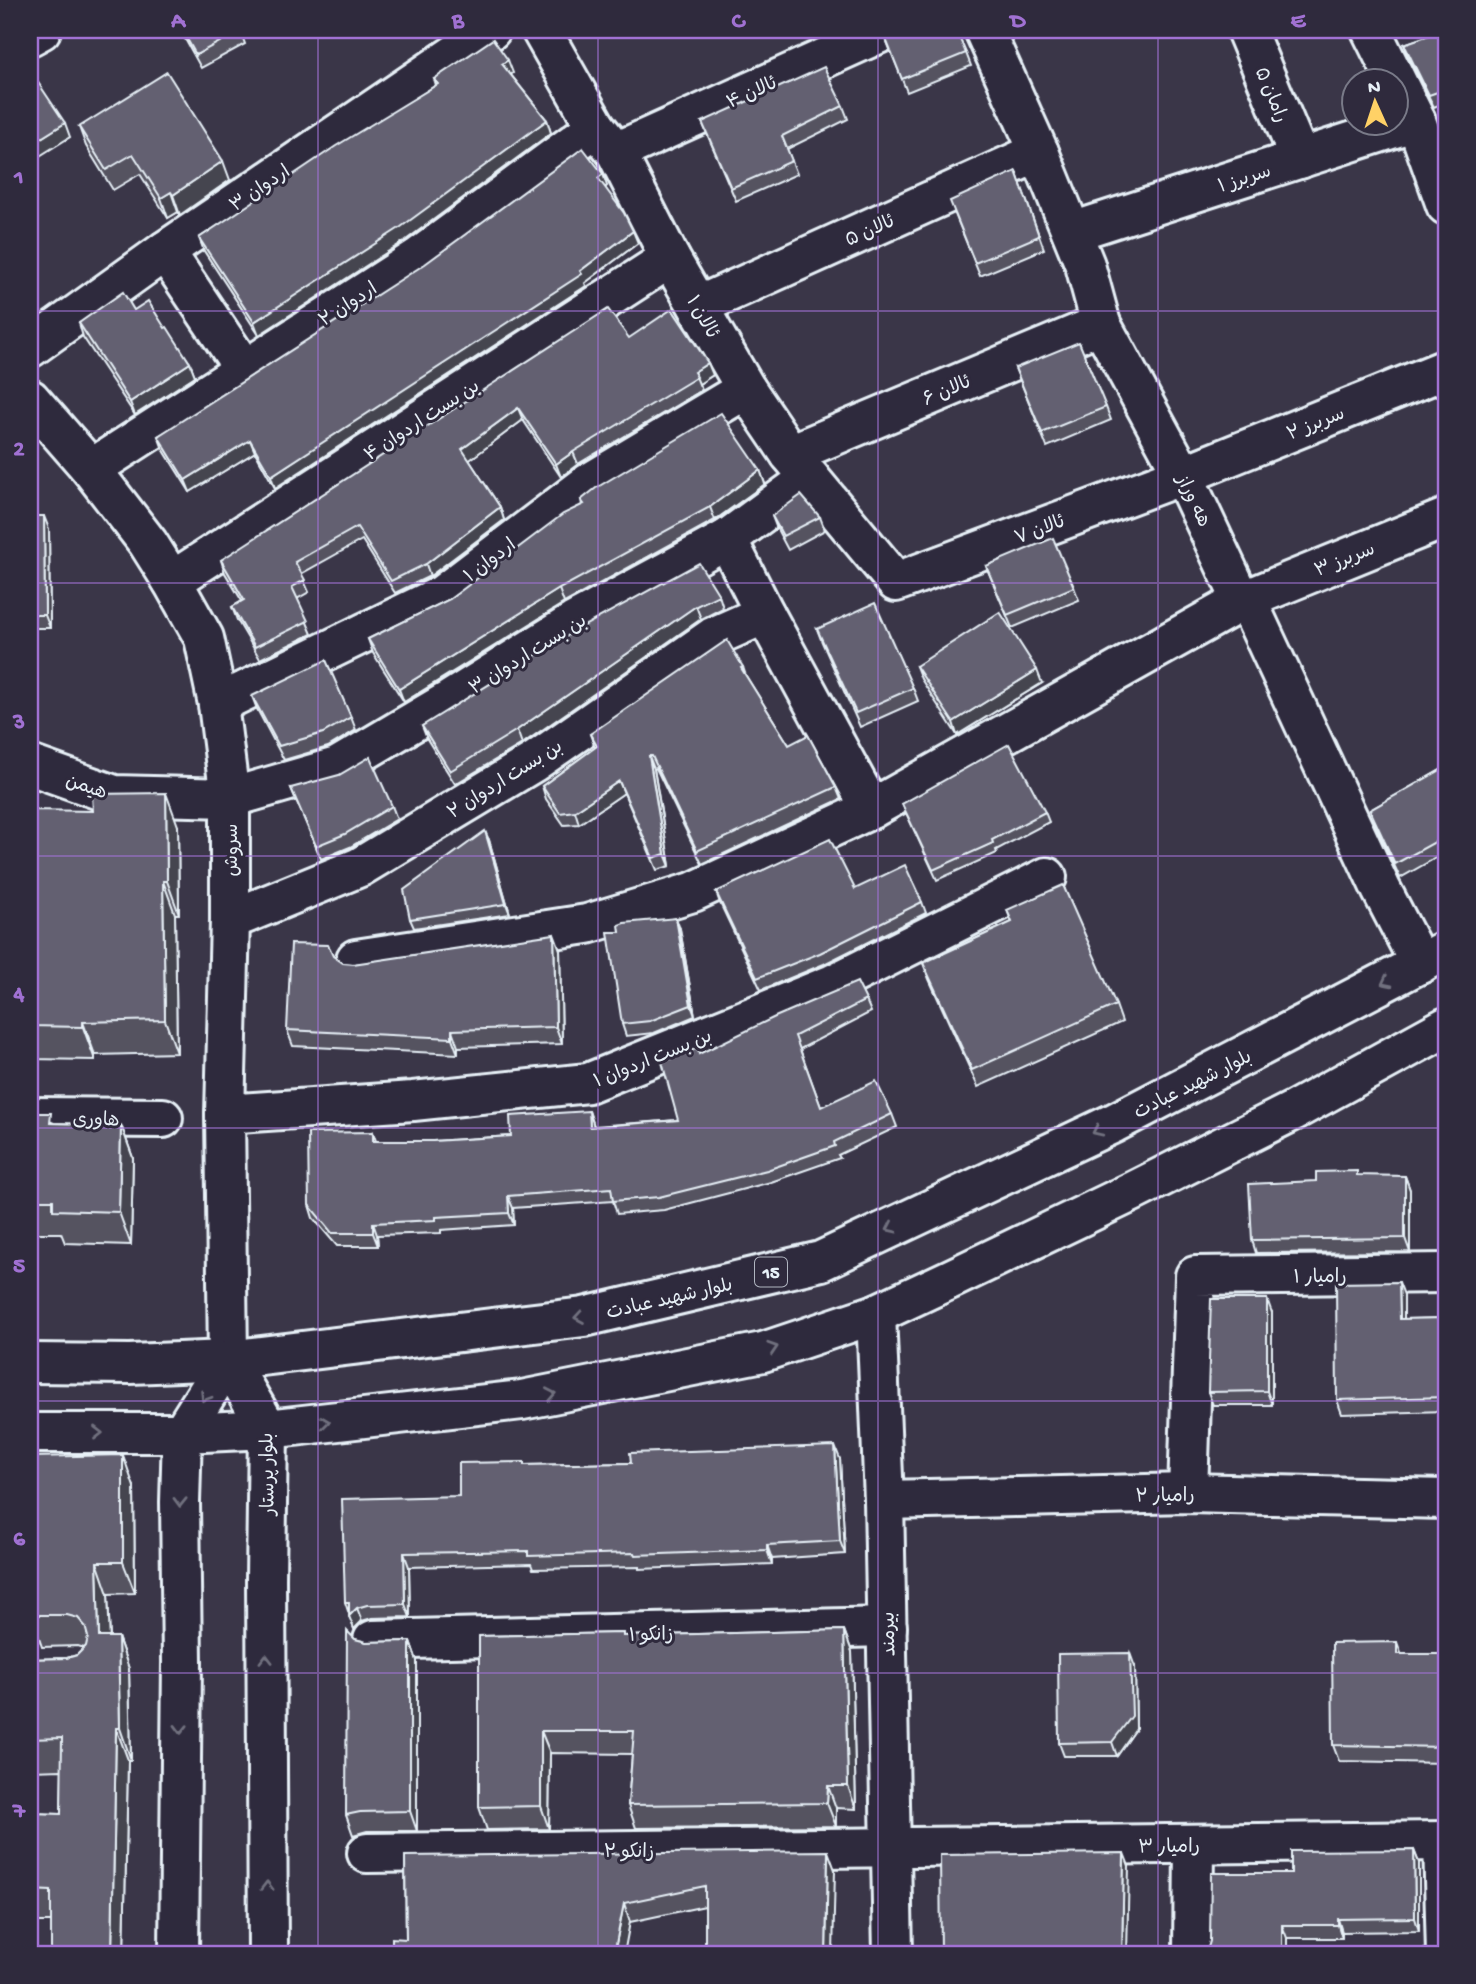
<svg xmlns="http://www.w3.org/2000/svg" width="1476" height="1984" font-family="'Gochi Hand','Playpen Sans Arabic',sans-serif">
  <style>
    .lines { fill: none; stroke-linecap: round; stroke-linejoin: round }
    .minor-casing { stroke: #e8f1f8; stroke-width: 44 }
    .major-casing { stroke: #e8f1f8; stroke-width: 44 }
    .minor { stroke: #2f2a3d; stroke-width: 38 }
    .major { stroke: #2f2a3d; stroke-width: 38 }
    .wall { fill: #555361; stroke: #e8f1f8; stroke-width: 2 }
    .shaded-wall { fill: #45444f; stroke: #e8f1f8; stroke-width: 2 }
    .building { fill: #636171; stroke: #e8f1f8; stroke-width: 2 }
    .oneway { stroke: #70707e }
    .grid { fill: none; stroke: #a171d3; stroke-width: 2; stroke-opacity: 0.55 }
    .labels { text-anchor: middle; stroke-width: 6; stroke-linejoin: round; paint-order: stroke }
    .shield { fill: #2f2a3d; stroke: #b0b5c0; stroke-width: 2 }
    .shield-label { font-size: 18px; font-weight: bold; fill: #e8f1f8 }
    .street-label { font-size: 19px; fill: #e8f1f8; stroke: #2f2a3d }
    .neatline { fill: none; stroke: #a171d3; stroke-width: 2.5 }
    .grid-label { font-size: 23px; text-anchor: middle; font-weight: bold; fill: #a171d3 }
  </style>
  <rect width="100%" height="100%" fill="#3a3648"/>
  <filter id="ink" filterUnits="userSpaceOnUse"><feTurbulence type="fractalNoise" baseFrequency=".0143" numOctaves="2"/><feDisplacementMap in="SourceGraphic" scale="14" xChannelSelector="R" yChannelSelector="G"/><feConvolveMatrix kernelMatrix="1 2 1 2 8 2 1 2 1" color-interpolation-filters="sRGB"/></filter>
  <g filter="url(#ink)">
    <g class="lines">
      <g class="minor-casing">
        <g id="minor">
          <path d="M541,30L596,127L616,152L670,258L746,389L790,454L896,582L1183,475L1446,369"/>
          <path d="M984,30L1039,152L1085,265L1101,324L1183,475L1242,601L1252,611L1381,889L1420,964"/>
          <path d="M1246,30L1300,159"/>
          <path d="M1371,30L1416,121L1446,205"/>
          <path d="M30,36L41,30"/>
          <path d="M616,152L887,30"/>
          <path d="M1072,232L1416,121"/>
          <path d="M165,251L244,369"/>
          <path d="M698,306L1039,152"/>
          <path d="M30,348L165,251L491,30"/>
          <path d="M30,399L91,469L148,543L172,581L204,638L218,704L230,798V920L225,1114L228,1360"/>
          <path d="M790,454L1101,324"/>
          <path d="M91,469L418,258L596,127"/>
          <path d="M727,539L765,614L871,809"/>
          <path d="M172,581L670,258"/>
          <path d="M218,704L442,595L589,483L746,389"/>
          <path d="M30,765L114,795L230,798L337,767L450,700L574,622L727,539L810,478"/>
          <path d="M230,920L360,867L534,762L713,637L765,614"/>
          <path d="M356,959L587,924L693,892L871,809L1242,601L1446,518"/>
          <path d="M225,1114L413,1101L588,1083L833,984L1047,877"/>
          <path d="M30,1117L163,1118"/>
          <path d="M876,1314L884,1500L893,1954"/>
          <path d="M1188,1493L1195,1276L1446,1273"/>
          <path d="M884,1500L1188,1493L1446,1499"/>
          <path d="M373,1640L887,1627"/>
          <path d="M1443,1841L1446,1954"/>
          <path d="M367,1853L1446,1841"/>
          <path d="M1193,1954L1194,1844"/>
        </g>
      </g>
      <g class="major-casing">
        <g id="major">
          <path d="M30,1363L130,1364L228,1360L584,1317L821,1261L1114,1123L1446,950"/>
          <path d="M30,1433H182L268,1429L522,1400L763,1352L876,1314L955,1277L1132,1192L1293,1111L1446,1027"/>
          <path d="M179,1954L182,1662L180,1502L182,1433L228,1360L268,1429L266,1579L268,1954"/>
        </g>
      </g>
      <use href="#minor" class="minor"/>
      <use href="#major" class="major"/>
    </g>
    <g class="wall">
      <path d="M180,30H240L245,44L201,68Z"/>
      <path d="M1446,30V102L1434,107L1408,56L1404,44Z"/>
      <path d="M886,39L966,53L971,66L907,92Z"/>
      <path d="M513,73L510,74L547,120L551,133L406,240L259,335L204,251L199,238L436,85L434,79Z"/>
      <path d="M843,106L848,119L787,149L797,174L736,201L702,122Z"/>
      <path d="M79,127L230,180L180,215L178,212L168,218L140,174L113,190L86,146Z"/>
      <path d="M1016,171L1044,249L980,276L955,214Z"/>
      <path d="M607,186L605,188L633,231L638,243L585,283L586,286L275,488L255,452L190,492L163,449L158,436Z"/>
      <path d="M134,310L165,328L190,363L195,376L135,415L83,337L79,323Z"/>
      <path d="M629,338L708,363L713,375L699,384L702,390L578,464L561,477L523,420L469,460L500,507L504,520L430,576L395,593L362,540L301,574L309,592L297,599L312,634L260,659L237,620L232,607L242,601L225,573L221,560Z"/>
      <path d="M1015,368L1106,407L1111,420L1047,447Z"/>
      <path d="M760,470L765,484L715,520L564,603L404,702L373,653L368,639L450,599L582,505L581,500Z"/>
      <path d="M30,516L49,529L50,628H30Z"/>
      <path d="M772,516L820,517L825,530L788,550L777,529Z"/>
      <path d="M986,566L1074,587L1079,600L1012,628Z"/>
      <path d="M719,595L723,608L701,619L522,744L455,784L427,739L422,726Z"/>
      <path d="M817,629L913,688L918,701L860,727L822,642Z"/>
      <path d="M916,666L1042,683L957,735L921,679Z"/>
      <path d="M743,667L746,676L789,745L836,787L841,799L702,864L656,768L654,769L670,866L657,870L624,793L579,824L564,825L546,799L542,786L595,748L590,734Z"/>
      <path d="M252,696L351,717L356,730L328,747L284,760L257,709Z"/>
      <path d="M1446,767V852L1400,878L1375,823L1370,810Z"/>
      <path d="M291,788L392,806L397,819L350,847L321,859Z"/>
      <path d="M902,804L1045,812L1049,822L996,850L997,853L937,880Z"/>
      <path d="M30,810L178,826L179,914H175L177,1053L95,1055V1060L30,1059Z"/>
      <path d="M489,840L510,914L414,928L410,919Z"/>
      <path d="M855,889L922,902L926,913L824,964L761,990L720,903L716,892Z"/>
      <path d="M1007,910L1116,1005L1122,1022L978,1087L929,979L923,963L1012,922Z"/>
      <path d="M680,929L695,1016L654,1033L626,1036L622,1024Z"/>
      <path d="M560,950L562,1044L458,1047V1054L293,1046L287,1030L333,956L343,963L353,964Z"/>
      <path d="M866,1000L871,1012L800,1049L821,1107L892,1114L897,1127L838,1155L840,1158L771,1182L664,1210L617,1214L613,1201L513,1208L514,1225L441,1230V1233L377,1235L378,1246H337L313,1218L309,1205L373,1132L376,1141H433L511,1136L589,1111L594,1126L678,1120L698,1048L700,1053Z"/>
      <path d="M30,1113L54,1123L121,1125L133,1158L131,1245L65,1243L61,1233H30Z"/>
      <path d="M1358,1176H1405L1410,1190V1252L1256,1253L1252,1240L1316,1181Z"/>
      <path d="M1404,1295V1319L1446,1318V1411L1342,1414L1337,1400Z"/>
      <path d="M1272,1313V1405H1213L1208,1392Z"/>
      <path d="M840,1459L845,1554L772,1559V1564L639,1569V1567L533,1569L531,1564L409,1567L410,1617L372,1618L362,1621L354,1629L345,1602L459,1496L525,1465Z"/>
      <path d="M134,1487L135,1593L108,1594L110,1637H118L129,1669L131,1760H128L124,1954H51V1922H30V1813L61,1814L62,1770L30,1771V1659L67,1658L77,1655L84,1648L78,1646L42,1647L31,1615Z"/>
      <path d="M844,1630L852,1652L856,1809L836,1808V1826L636,1828L628,1805L632,1754L550,1753L549,1829L487,1830L479,1807V1636L623,1633L624,1636Z"/>
      <path d="M355,1639L366,1642L410,1641L417,1661V1831H367L353,1835L346,1815Z"/>
      <path d="M1401,1654H1446V1763L1339,1761L1333,1745Z"/>
      <path d="M1135,1667L1136,1729L1117,1756H1064L1059,1743Z"/>
      <path d="M1414,1850L1419,1863V1931L1342,1932V1938H1287L1205,1954L1291,1873Z"/>
      <path d="M405,1856L835,1870L705,1906L630,1922L406,1939Z"/>
    </g>
    <g class="shaded-wall">
      <path d="M508,60L513,73L507,77L502,64Z"/>
      <path d="M547,120L551,133L406,240L259,335L254,322Z"/>
      <path d="M65,123L70,137L30,162V145Z"/>
      <path d="M223,161L230,180L180,215L173,195Z"/>
      <path d="M603,174L607,186L602,190L598,178Z"/>
      <path d="M171,192L178,212L168,218L161,198Z"/>
      <path d="M633,231L638,243L585,283L586,286L275,488L271,476L580,271Z"/>
      <path d="M190,363L195,376L135,415L130,402Z"/>
      <path d="M708,363L713,375L699,384L694,372Z"/>
      <path d="M518,408L523,420L467,462L462,449Z"/>
      <path d="M250,440L255,452L190,492L185,480Z"/>
      <path d="M573,452L578,464L561,477L556,464Z"/>
      <path d="M760,470L765,484L715,520L710,507Z"/>
      <path d="M500,507L504,520L430,576L426,564Z"/>
      <path d="M44,516L49,529L50,628L45,615Z"/>
      <path d="M559,589L564,603L404,702L399,689Z"/>
      <path d="M696,606L701,619L522,744L517,730Z"/>
      <path d="M1037,670L1042,683L957,735L953,722Z"/>
      <path d="M649,756L654,769L670,866L665,854Z"/>
      <path d="M619,781L624,793L579,824L575,811Z"/>
      <path d="M166,793L178,826L179,914L167,881Z"/>
      <path d="M485,831L489,840L510,914L506,904Z"/>
      <path d="M163,881L175,914L177,1053L165,1020Z"/>
      <path d="M676,918L680,929L695,1016L691,1005Z"/>
      <path d="M554,934L560,950L562,1044L556,1027Z"/>
      <path d="M83,1022L95,1055V1060L83,1027Z"/>
      <path d="M452,1030L458,1047V1054L452,1038Z"/>
      <path d="M589,1111L593,1123L595,1139L590,1127Z"/>
      <path d="M121,1125L133,1158L131,1245L119,1212Z"/>
      <path d="M1405,1176L1410,1190V1252L1405,1238Z"/>
      <path d="M508,1196L513,1208L514,1225L509,1213Z"/>
      <path d="M373,1223L377,1235L378,1246L373,1233Z"/>
      <path d="M1399,1282L1404,1295V1333L1400,1319Z"/>
      <path d="M1267,1299L1272,1313V1405L1267,1391Z"/>
      <path d="M835,1446L840,1459L845,1554L840,1541Z"/>
      <path d="M123,1455L134,1487L135,1593L123,1562Z"/>
      <path d="M767,1545L772,1559V1564L767,1550Z"/>
      <path d="M404,1553L409,1567L410,1617L405,1604Z"/>
      <path d="M97,1562L108,1594L111,1669L99,1637Z"/>
      <path d="M357,1608L362,1621L354,1629L349,1616Z"/>
      <path d="M844,1630L852,1652L856,1809L848,1786Z"/>
      <path d="M118,1637L129,1669L131,1760L120,1728Z"/>
      <path d="M410,1641L417,1661V1831L410,1811Z"/>
      <path d="M1397,1642L1403,1659L1397,1654Z"/>
      <path d="M1130,1653L1135,1667L1136,1729L1117,1756L1112,1742Z"/>
      <path d="M116,1728L128,1760L124,1954H112Z"/>
      <path d="M541,1731L550,1753L549,1829L541,1806Z"/>
      <path d="M828,1786L836,1808V1826L827,1803Z"/>
      <path d="M1414,1850L1419,1863V1931L1415,1918Z"/>
      <path d="M828,1851L835,1870L833,1954H826Z"/>
      <path d="M1124,1853L1129,1866L1127,1954H1122Z"/>
      <path d="M624,1903L630,1922L624,1954H614Z"/>
      <path d="M1338,1919L1342,1932V1938L1338,1925Z"/>
      <path d="M1282,1925L1287,1938V1954H1282Z"/>
    </g>
    <g class="building">
      <path d="M182,30H240V31L196,55Z"/>
      <path d="M899,30H956L966,53L902,79L886,39Z"/>
      <path d="M1443,30H1446V89L1429,95L1404,44Z"/>
      <path d="M493,39L508,60L502,64L547,120L401,227L254,322L199,238L336,146L438,84L434,79Z"/>
      <path d="M824,67L843,106L782,136L792,161L731,188L702,122Z"/>
      <path d="M167,72L223,161L173,195L171,192L161,198L133,154L106,170L79,127Z"/>
      <path d="M35,78L65,123L30,145V81Z"/>
      <path d="M583,148L603,174L598,178L624,213L633,231L580,271L582,274L271,476L250,440L185,480L158,436L425,264Z"/>
      <path d="M1016,171L1039,236L975,263L950,201Z"/>
      <path d="M123,292L134,310L148,301L165,328L167,327L190,363L130,402L79,323Z"/>
      <path d="M608,309L629,338L672,309L708,363L694,372L697,377L573,452L556,464L518,408L462,449L500,507L426,564L391,581L357,527L295,562L305,580L292,587L308,621L255,647L232,607L244,600L221,560Z"/>
      <path d="M1079,342L1106,407L1042,433L1015,368Z"/>
      <path d="M721,413L760,470L710,507L559,589L399,689L368,639L450,599L563,514L584,504L581,500L596,488Z"/>
      <path d="M801,495L820,517L783,536L772,516Z"/>
      <path d="M30,516H44L45,615H30Z"/>
      <path d="M1053,538L1074,587L1007,615L986,566Z"/>
      <path d="M699,563L719,595L696,606L517,730L450,771L422,726L580,628Z"/>
      <path d="M875,603L913,688L856,713L817,629Z"/>
      <path d="M1000,612L1037,670L953,722L916,666Z"/>
      <path d="M727,640L743,667L741,668L789,745L808,735L836,787L697,851L652,756H649L665,854L653,858L619,781L575,811L560,813L542,786L597,746L590,734Z"/>
      <path d="M326,660L351,717L323,733L279,746L252,696Z"/>
      <path d="M1009,744L1045,812L992,840L993,843L933,870L902,804Z"/>
      <path d="M370,757L392,806L345,834L316,846L291,788L339,775Z"/>
      <path d="M1446,767V836L1395,864L1370,810Z"/>
      <path d="M166,793L167,881H163L165,1020L83,1022V1027L30,1026V810L93,811L92,794Z"/>
      <path d="M485,831L506,904L410,919L404,890Z"/>
      <path d="M830,839L855,889L905,865L922,902L820,953L757,978L716,892Z"/>
      <path d="M1063,885L1116,1005L972,1070L923,963L1012,922L1007,910Z"/>
      <path d="M676,918L691,1005L650,1021L622,1024L608,932H620L619,925L624,923Z"/>
      <path d="M554,934L556,1027L452,1030V1038L287,1030L291,944L328,945L333,956L343,963L353,964Z"/>
      <path d="M857,982L866,1000L795,1036L821,1107L876,1081L892,1114L834,1142L835,1146L767,1170L659,1197L613,1201L611,1188L508,1196L509,1213L436,1217V1220L373,1223V1233H332L309,1205L308,1133L373,1132V1141H433L511,1136L510,1116L589,1111L590,1127L678,1120L662,1062L698,1048L699,1054L775,1017Z"/>
      <path d="M30,1113H51L50,1123L121,1125L119,1212L53,1210V1200H30Z"/>
      <path d="M1357,1171V1175L1405,1176V1238L1252,1240L1249,1184L1316,1181V1172Z"/>
      <path d="M1399,1282L1400,1319L1446,1318V1397L1337,1400L1336,1283Z"/>
      <path d="M1211,1299H1267V1391L1208,1392Z"/>
      <path d="M835,1446L840,1541L767,1545V1550L635,1555L634,1553L528,1556V1551L404,1553L405,1604L367,1605L357,1608L349,1616V1602H345L342,1499L459,1496V1463L524,1462V1465L631,1463L630,1453Z"/>
      <path d="M123,1455V1562H97L99,1637H118L120,1728H116L112,1954H51V1891L30,1890V1813L61,1814L62,1738L30,1739V1659L67,1658L77,1655L86,1646L88,1637L85,1626L78,1618L67,1615H31L30,1593V1457Z"/>
      <path d="M844,1630L848,1786H828L827,1803L628,1805L634,1731H541V1806L479,1807V1636L623,1633V1636Z"/>
      <path d="M347,1631L355,1639L366,1642L410,1641V1811L360,1812L346,1815Z"/>
      <path d="M1397,1642V1654H1446V1747L1333,1745L1332,1643Z"/>
      <path d="M1130,1653L1132,1716L1112,1742L1059,1743L1058,1654Z"/>
      <path d="M1414,1850L1415,1918L1338,1919V1925H1282V1954H1205L1207,1951L1210,1941L1211,1873H1291V1851Z"/>
      <path d="M828,1851L826,1954H705V1886L624,1903L614,1954H392V1938L406,1939L405,1856Z"/>
      <path d="M1124,1853L1122,1954H941L940,1855Z"/>
    </g>
    <defs><path id="oneway-chevron" d="M-2-3.5L2.5 0L-2 3.5" fill="none" stroke-width="1.6" stroke-linecap="round" stroke-linejoin="round" transform="scale(1.75)"/></defs>
    <g class="oneway">
      <use href="#oneway-chevron" transform="translate(1386 982) rotate(153)"/>
      <use href="#oneway-chevron" transform="translate(1097 1131) rotate(155)"/>
      <use href="#oneway-chevron" transform="translate(891 1228) rotate(155)"/>
      <use href="#oneway-chevron" transform="translate(579 1317) rotate(171)"/>
      <use href="#oneway-chevron" transform="translate(773 1348) rotate(-18)"/>
      <use href="#oneway-chevron" transform="translate(551 1394) rotate(-11)"/>
      <use href="#oneway-chevron" transform="translate(205 1397) rotate(122)"/>
      <use href="#oneway-chevron" transform="translate(325 1422) rotate(-7)"/>
      <use href="#oneway-chevron" transform="translate(98 1433)"/>
      <use href="#oneway-chevron" transform="translate(180 1502) rotate(91)"/>
      <use href="#oneway-chevron" transform="translate(266 1659) rotate(-90)"/>
      <use href="#oneway-chevron" transform="translate(181 1729) rotate(91)"/>
      <use href="#oneway-chevron" transform="translate(267 1886) rotate(-90)"/>
    </g>
  </g>
  <path class="grid" d="M318,30V1954M598,30V1954M878,30V1954M1158,30V1954M30,311H1446M30,583H1446M30,856H1446M30,1128H1446M30,1401H1446M30,1673H1446"/>
  <g class="labels">
    <rect class="shield" x="755" y="1257.5" width="32" height="29" rx="5"/>
    <g class="shield-label">
      <text x="771" y="1278">15</text>
    </g>
    <g class="street-label">
      <text transform="translate(751 91) rotate(-24)" y="7">ئالان ۴</text>
      <text transform="translate(1273 94) rotate(67)" y="7">رامان ۵</text>
      <text transform="translate(1244 177) rotate(-18)" y="7">سربرز ۱</text>
      <text transform="translate(259 187) rotate(-34)" y="7">اردوان ۳</text>
      <text transform="translate(869 229) rotate(-24)" y="7">ئالان ۵</text>
      <text transform="translate(347 303) rotate(-33)" y="7">اردوان ۲</text>
      <text transform="translate(704 316) rotate(60)" y="7">ئالان ۱</text>
      <text transform="translate(946 389) rotate(-23)" y="7">ئالان ۶</text>
      <text transform="translate(421 419) rotate(-33)" y="7">بن بست اردوان ۴</text>
      <text transform="translate(1315 422) rotate(-22)" y="7">سربرز ۲</text>
      <text transform="translate(1195 500) rotate(64)" y="7">هه وراز</text>
      <text transform="translate(1039 528) rotate(-21)" y="7">ئالان ۷</text>
      <text transform="translate(1344 558) rotate(-22)" y="7">سربرز ۳</text>
      <text transform="translate(489 559) rotate(-37)" y="7">اردوان ۱</text>
      <text transform="translate(527 653) rotate(-32)" y="7">بن بست اردوان ۳</text>
      <text transform="translate(504 778) rotate(-32)" y="7">بن بست اردوان ۲</text>
      <text transform="translate(87 785) rotate(19)" y="7">هیمن</text>
      <text transform="translate(230 850) rotate(-90)" y="7">سروش</text>
      <text transform="translate(652 1057) rotate(-22)" y="7">بن بست اردوان ۱</text>
      <text transform="translate(1192 1083) rotate(-27)" y="7">بلوار شهید عبادت</text>
      <text transform="translate(96 1118) rotate(1)" y="7">هاوری</text>
      <text transform="translate(1320 1275) rotate(-1)" y="7">رامیار ۱</text>
      <text transform="translate(669 1297) rotate(-13)" y="7">بلوار شهید عبادت</text>
      <text transform="translate(266 1474) rotate(-91)" y="7">بلوار پرستار</text>
      <text transform="translate(1165 1494) rotate(-1)" y="7">رامیار ۲</text>
      <text transform="translate(651 1633) rotate(-2)" y="7">زانکو ۱</text>
      <text transform="translate(887 1634) rotate(-91)" y="7">بیرمند</text>
      <text transform="translate(1169 1845) rotate(-1)" y="7">رامیار ۳</text>
      <text x="629" y="1857">زانکو ۲</text>
    </g>
  </g>
  <rect width="1476" height="1984" fill="none" stroke="#2f2a3d" stroke-width="77"/>
  <g transform="translate(1375 102) rotate(357)"><circle r="33" fill="#2f2a3d" stroke="#797a88" stroke-width="2"/>
  <path d="M0-5L12 26L0 18L-12 26Z" fill="#ffd166"/>
  <text y="-10" font-size="19" font-weight="bold" text-anchor="middle" fill="#e8f1f8">N</text>
  </g>
  <rect x="38" y="38" width="1400" height="1908" class="neatline"/>
  <g class="grid-label">
    <text x="178" y="27">A</text>
    <text x="458" y="27">B</text>
    <text x="738" y="27">C</text>
    <text x="1018" y="27">D</text>
    <text x="1298" y="27">E</text>
    <text x="19" y="183">1</text>
    <text x="19" y="455">2</text>
    <text x="19" y="728">3</text>
    <text x="19" y="1000">4</text>
    <text x="19" y="1272">5</text>
    <text x="19" y="1545">6</text>
    <text x="19" y="1817">7</text>
  </g>
</svg>
